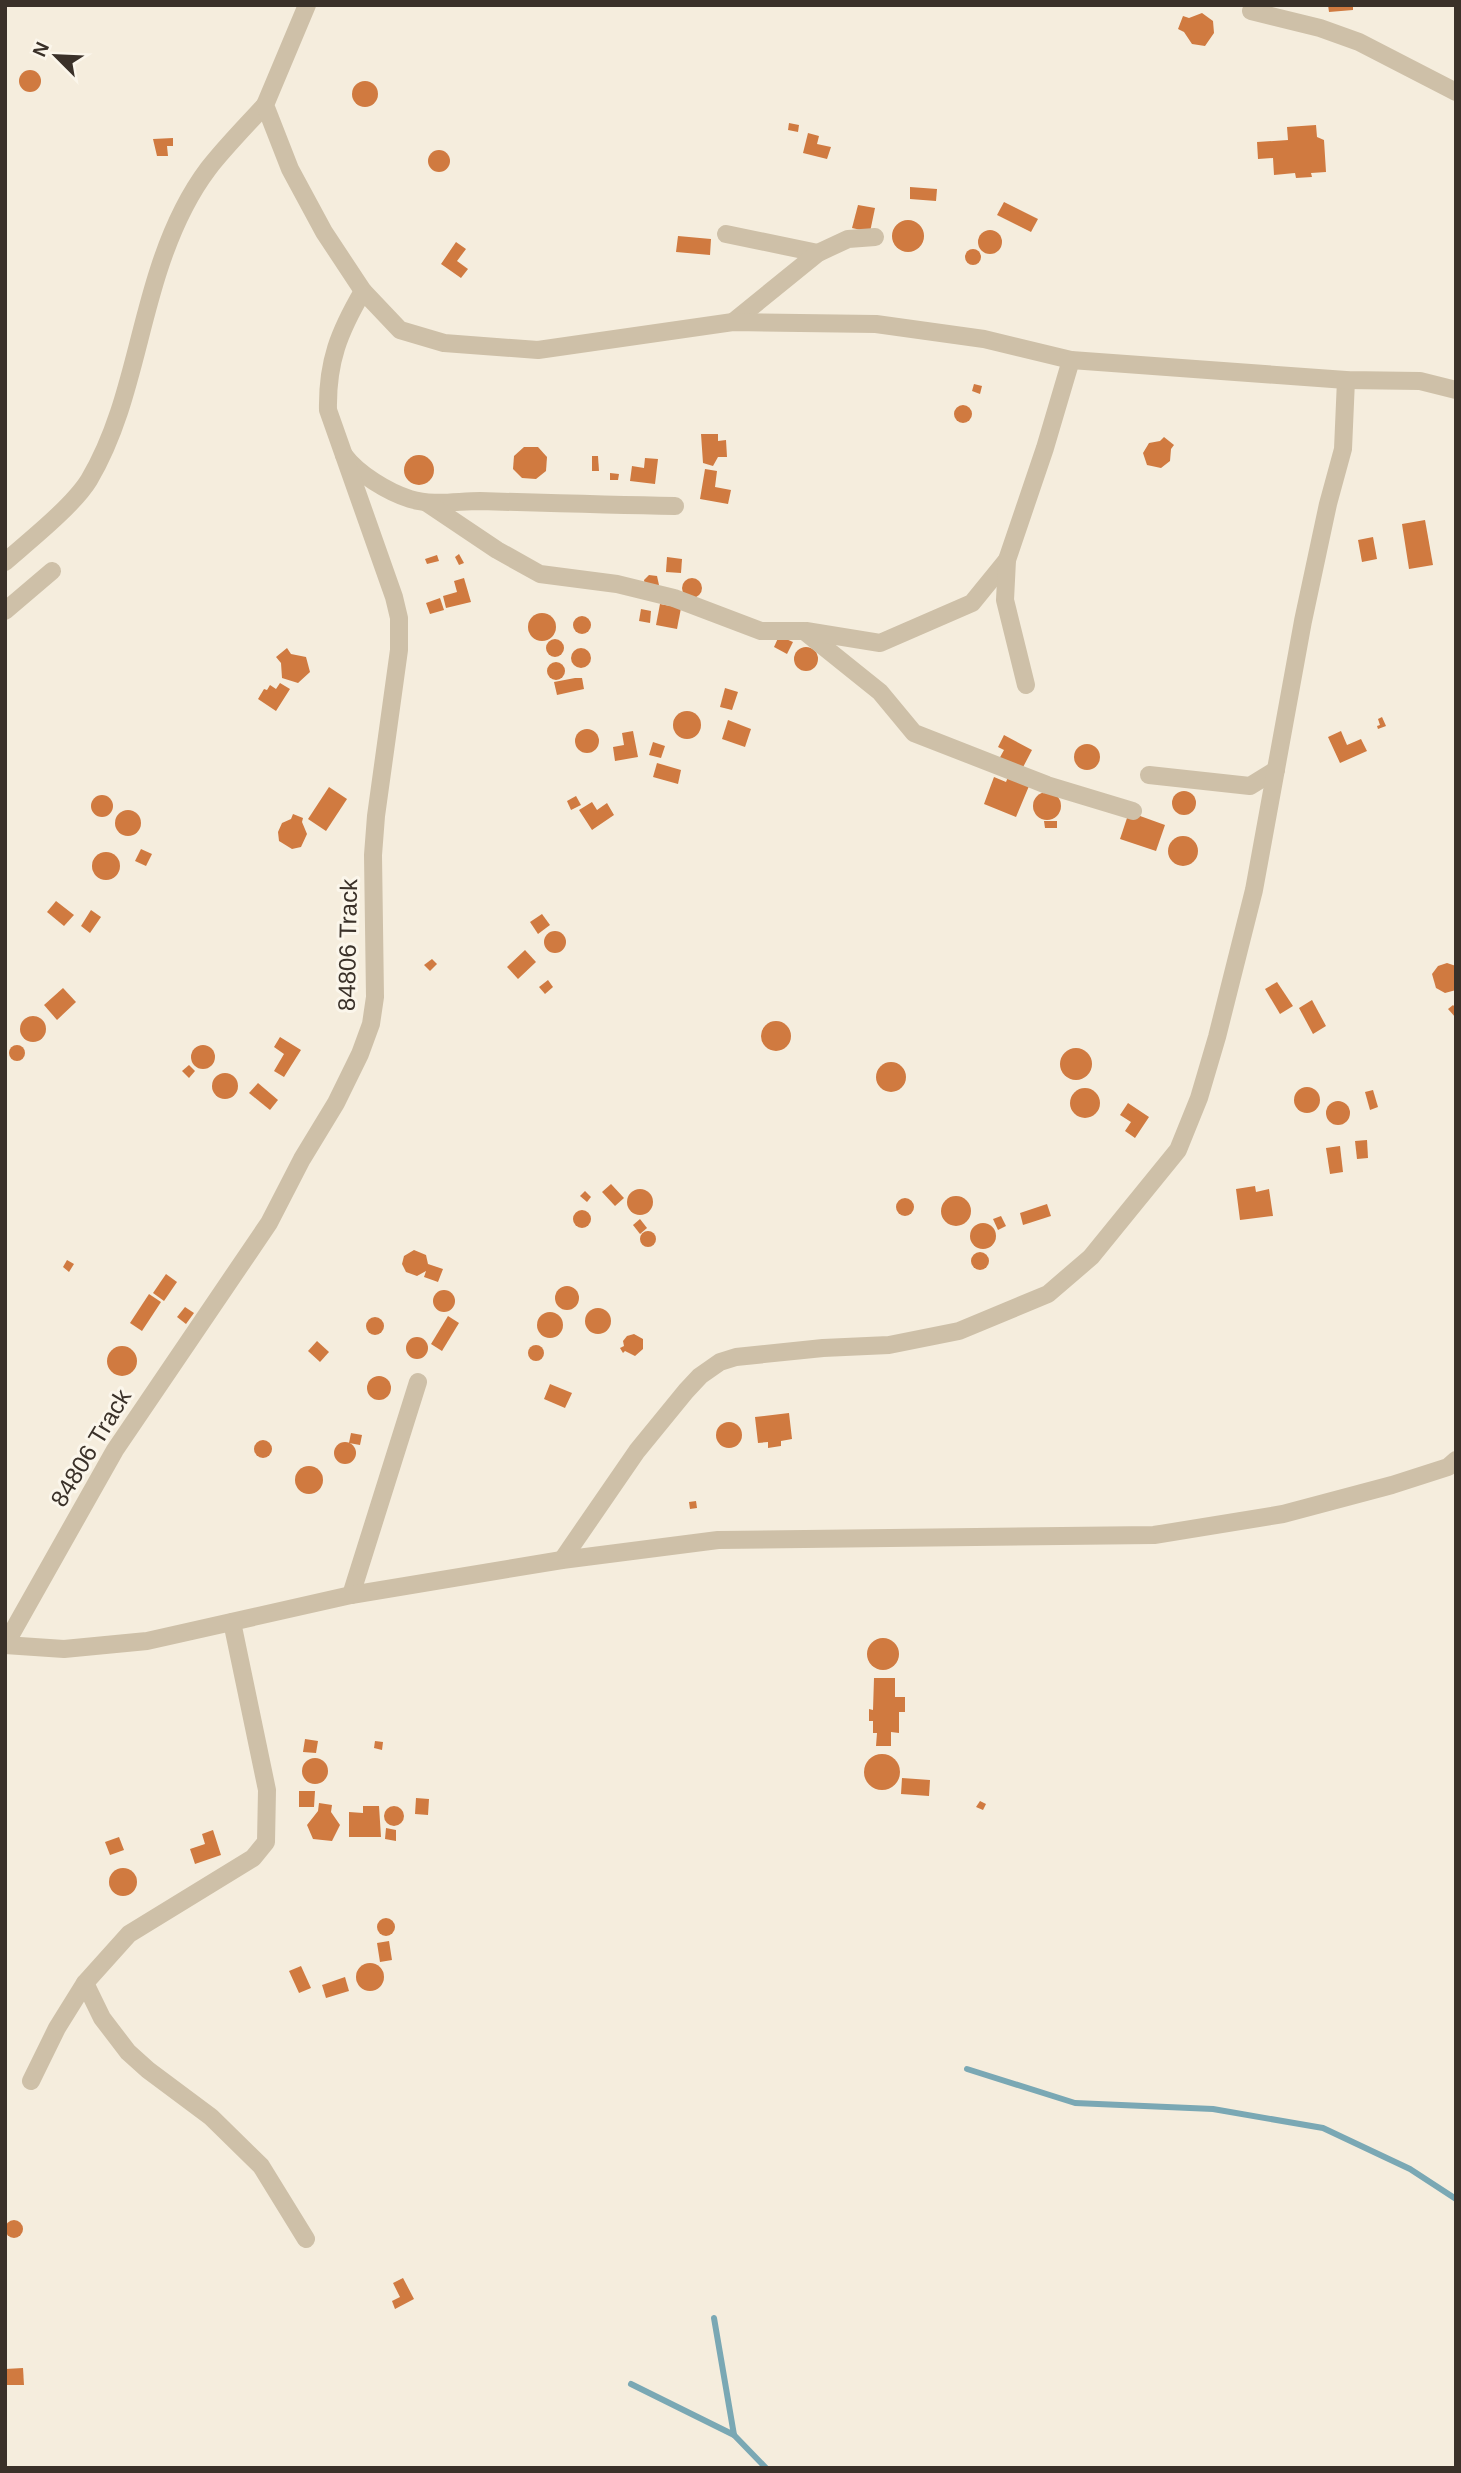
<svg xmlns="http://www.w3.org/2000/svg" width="1461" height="2473" font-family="Arial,sans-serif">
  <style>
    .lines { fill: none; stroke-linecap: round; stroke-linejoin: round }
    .stream { stroke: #7aa8b4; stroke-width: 6 }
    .building { fill: #d07a40 }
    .minor { stroke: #cec0a8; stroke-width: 18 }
    .tertiary { stroke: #cec0a8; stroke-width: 18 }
    .labels { text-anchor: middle; stroke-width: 6; stroke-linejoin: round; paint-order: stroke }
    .street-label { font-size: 24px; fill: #3a3129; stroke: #fbf6eb }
  </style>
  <rect width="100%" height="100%" fill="#f5eddd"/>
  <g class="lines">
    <g class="stream">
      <path d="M967,2069L1075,2103L1213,2109L1323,2128L1410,2169L1456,2199"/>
      <path d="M714,2318L734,2435L766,2468"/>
      <path d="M631,2384L734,2435"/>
    </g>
  </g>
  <g class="building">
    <path d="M1328,5H1353V10L1329,12Z"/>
    <path d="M1202,13L1213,21L1214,33L1205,46L1192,44L1184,32L1178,29L1183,16L1189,18Z"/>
    <circle cx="30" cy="81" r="11"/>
    <circle cx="365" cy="94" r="13"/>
    <path d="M789,123L799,125L798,132L788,130Z"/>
    <path d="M1316,125L1317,137L1324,140L1326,172L1311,173L1312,177L1296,178L1295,173L1274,175L1273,158L1258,159L1257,142L1288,140L1287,127Z"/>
    <path d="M808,133L819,136L817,144L831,147L827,159L803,153Z"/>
    <path d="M173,138V146H167L168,156H157L153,139Z"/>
    <circle cx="439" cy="161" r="11"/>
    <path d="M910,187L937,189L936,201L910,199Z"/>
    <path d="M1004,202L1038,219L1031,232L997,215Z"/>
    <path d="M858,205L875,208L870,232L852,228Z"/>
    <circle cx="908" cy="236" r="16"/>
    <circle cx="990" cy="242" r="12"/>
    <path d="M678,236L711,239L710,255L676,252Z"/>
    <path d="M456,242L466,249L457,261L468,269L461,278L441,264Z"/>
    <circle cx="973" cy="257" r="8"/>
    <path d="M974,384L982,386L980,394L972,391Z"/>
    <circle cx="963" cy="414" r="9"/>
    <path d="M701,434H718V441L726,440L727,457H718L713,466L703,463Z"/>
    <path d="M1164,437L1174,445L1171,449L1170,461L1161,468L1147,465L1143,453L1149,443L1160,441Z"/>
    <path d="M524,447H538L547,457L546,471L536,479L522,478L513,469L514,456Z"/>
    <circle cx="419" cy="470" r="15"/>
    <path d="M592,456H598L599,471H592Z"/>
    <path d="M645,458L658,459L655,484L630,481L632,466L644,468Z"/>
    <path d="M705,469L717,471L715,487L731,490L728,504L700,499Z"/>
    <path d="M610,473L619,474L618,480H610Z"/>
    <path d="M1425,520L1433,565L1409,569L1402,524Z"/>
    <path d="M1373,537L1377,559L1362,562L1358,540Z"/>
    <path d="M459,554L464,563L459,565L455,557Z"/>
    <path d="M437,555L439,561L427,564L425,559Z"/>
    <path d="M667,557L682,559L681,573L666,572Z"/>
    <path d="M649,575L657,576L659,585H645L644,580Z"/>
    <path d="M464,578L471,602L446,608L443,596L457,592L454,581Z"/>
    <circle cx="692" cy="588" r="10"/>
    <path d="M440,598L444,610L430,614L426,603Z"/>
    <path d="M660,604L681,608L677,629L656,625Z"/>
    <path d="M641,609L651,611L650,623L639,621Z"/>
    <circle cx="542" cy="627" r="14"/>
    <circle cx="582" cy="625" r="9"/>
    <path d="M779,636L793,642L787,654L774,647Z"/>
    <circle cx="555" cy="648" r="9"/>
    <circle cx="806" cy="659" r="12"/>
    <path d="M287,648L291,654L306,657L310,672L298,683L282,678L281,663L276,657Z"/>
    <circle cx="581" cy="658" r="10"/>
    <circle cx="556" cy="671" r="9"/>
    <path d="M575,678H582L584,689L557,695L554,682Z"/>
    <path d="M280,683L290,689L276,711L258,699L264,689L267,690L270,685L276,689Z"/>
    <path d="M725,688L738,692L732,710L720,707Z"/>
    <circle cx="687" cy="725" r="14"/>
    <path d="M1382,717L1386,726L1378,729L1377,726L1380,725L1378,719Z"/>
    <path d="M728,720L751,729L745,747L722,739Z"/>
    <circle cx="587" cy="741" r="12"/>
    <path d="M633,731L638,757L615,761L613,747L624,745L622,733Z"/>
    <path d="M1341,731L1347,745L1361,739L1367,751L1340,763L1328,737Z"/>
    <path d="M1004,735L1032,750L1020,773L998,761L1004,750L998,747Z"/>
    <path d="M653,742L665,746L661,758L649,755Z"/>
    <circle cx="1087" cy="757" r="13"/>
    <path d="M657,763L681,770L678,784L653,777Z"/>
    <path d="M994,777L1006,782L1008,777L1029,786L1016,817L984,804Z"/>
    <path d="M329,787L347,799L326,831L308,819Z"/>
    <circle cx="1184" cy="803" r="12"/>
    <circle cx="1047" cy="806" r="14"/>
    <circle cx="102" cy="806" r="11"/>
    <path d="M576,796L581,805L571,810L567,801Z"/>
    <path d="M592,802L597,810L607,803L614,815L592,830L579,810Z"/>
    <circle cx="128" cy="823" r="13"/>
    <path d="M1129,812L1165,825L1156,851L1120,839Z"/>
    <path d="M293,814L303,818L302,822L307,834L301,847L292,849L279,841L278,832L282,823L291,819Z"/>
    <path d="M1044,821H1057V828H1045Z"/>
    <circle cx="1183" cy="851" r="15"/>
    <path d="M141,849L152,854L146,866L135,861Z"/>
    <circle cx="106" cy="866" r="14"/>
    <path d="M56,901L74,915L64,926L47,912Z"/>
    <path d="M91,910L101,917L90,933L81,926Z"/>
    <path d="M542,914L550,925L538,934L530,922Z"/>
    <circle cx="555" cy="942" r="11"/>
    <path d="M525,950L536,962L518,979L507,967Z"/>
    <path d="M432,959L437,964L430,971L424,965Z"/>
    <path d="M1447,963L1456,966V990L1445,993L1436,988L1432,974L1438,966Z"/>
    <path d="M548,980L553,987L545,994L539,987Z"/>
    <path d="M1277,982L1293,1006L1280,1014L1265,989Z"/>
    <path d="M63,988L76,1002L57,1020L44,1005Z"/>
    <path d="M1312,1000L1326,1026L1313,1034L1299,1008Z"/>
    <path d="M1453,1005L1456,1008V1018L1448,1009Z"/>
    <circle cx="33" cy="1029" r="13"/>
    <circle cx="776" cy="1036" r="15"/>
    <path d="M280,1037L301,1050L284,1077L274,1071L284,1054L274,1047Z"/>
    <circle cx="203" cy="1057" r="12"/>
    <circle cx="17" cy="1053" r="8"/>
    <circle cx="1076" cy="1064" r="16"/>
    <circle cx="891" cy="1077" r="15"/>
    <path d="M189,1065L195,1071L189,1078L182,1071Z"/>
    <circle cx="225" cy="1086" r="13"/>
    <path d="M258,1083L278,1100L270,1110L249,1093Z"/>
    <circle cx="1307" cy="1100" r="13"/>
    <circle cx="1085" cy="1103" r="15"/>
    <path d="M1373,1090L1378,1107L1370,1110L1365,1092Z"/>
    <circle cx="1338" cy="1113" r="12"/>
    <path d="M1128,1103L1149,1117L1135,1138L1125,1131L1131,1122L1120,1115Z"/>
    <path d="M1367,1140L1368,1158L1357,1159L1355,1141Z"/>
    <path d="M1340,1146L1343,1172L1330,1174L1326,1148Z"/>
    <path d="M611,1184L624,1198L615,1206L602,1192Z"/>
    <path d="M1255,1186L1256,1192L1269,1189L1273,1216L1240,1220L1236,1189Z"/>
    <circle cx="640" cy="1202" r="13"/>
    <path d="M585,1191L591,1197L587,1202L580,1196Z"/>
    <circle cx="956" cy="1211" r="15"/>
    <circle cx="905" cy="1207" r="9"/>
    <path d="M1047,1204L1051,1216L1023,1225L1020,1213Z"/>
    <circle cx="582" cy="1219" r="9"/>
    <path d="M1001,1216L1006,1226L998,1230L993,1219Z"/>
    <path d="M640,1219L647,1228L640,1234L633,1225Z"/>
    <circle cx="983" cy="1236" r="13"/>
    <circle cx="648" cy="1239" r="8"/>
    <path d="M414,1250L426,1255L428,1264L443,1269L438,1282L424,1277L426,1271L417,1276L406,1272L402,1264L404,1256Z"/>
    <circle cx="980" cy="1261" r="9"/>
    <path d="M67,1260L74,1264L69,1272L63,1267Z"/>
    <path d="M166,1274L177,1282L164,1301L153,1293Z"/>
    <circle cx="567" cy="1298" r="12"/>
    <circle cx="444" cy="1301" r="11"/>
    <path d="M149,1294L161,1302L142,1331L130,1323Z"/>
    <path d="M185,1307L194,1313L186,1324L177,1317Z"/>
    <circle cx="598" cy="1321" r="13"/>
    <circle cx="550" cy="1325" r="13"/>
    <path d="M448,1316L459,1323L442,1351L431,1344Z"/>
    <circle cx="375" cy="1326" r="9"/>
    <path d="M634,1334L643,1339V1349L635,1356L625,1351L623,1353L620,1348L624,1346L623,1341L627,1336Z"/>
    <circle cx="417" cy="1348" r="11"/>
    <path d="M317,1341L329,1352L320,1362L308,1351Z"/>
    <circle cx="536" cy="1353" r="8"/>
    <circle cx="122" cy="1361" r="15"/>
    <circle cx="379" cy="1388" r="12"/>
    <path d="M550,1384L572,1393L565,1408L544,1399Z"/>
    <path d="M789,1413L792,1439L781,1441V1446L768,1448V1442L758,1443L755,1417Z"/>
    <circle cx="729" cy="1435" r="13"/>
    <path d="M351,1433L362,1435L360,1445L349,1443Z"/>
    <circle cx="263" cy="1449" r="9"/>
    <circle cx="345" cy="1453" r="11"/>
    <circle cx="309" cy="1480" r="14"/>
    <path d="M696,1501L697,1508L690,1509L689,1502Z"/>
    <circle cx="883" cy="1654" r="16"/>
    <path d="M874,1678H895V1697H905V1712H899V1733L891,1732V1746H876L877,1733H873V1721H869V1709L873,1710Z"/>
    <path d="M305,1739L318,1741L316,1753L303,1752Z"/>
    <path d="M375,1741L383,1742L382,1750L374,1748Z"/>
    <circle cx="882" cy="1772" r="18"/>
    <circle cx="315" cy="1771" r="13"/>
    <path d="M902,1778L930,1780L929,1796L901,1794Z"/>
    <path d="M299,1791H315L314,1807H299Z"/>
    <path d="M416,1798L429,1799L428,1815L415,1814Z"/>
    <path d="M980,1801L986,1804L983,1810L976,1807Z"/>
    <path d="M319,1803L332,1805L331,1812L340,1825L332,1841L313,1839L307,1825L318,1811Z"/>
    <circle cx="394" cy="1816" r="10"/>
    <path d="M363,1806H379L381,1837H349V1812L363,1813Z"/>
    <path d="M386,1828L396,1830V1841L385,1839Z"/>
    <path d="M213,1830L221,1855L195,1864L190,1849L205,1844L202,1834Z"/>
    <path d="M119,1837L124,1850L110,1855L105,1842Z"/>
    <circle cx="123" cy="1882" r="14"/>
    <circle cx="386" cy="1927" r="9"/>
    <path d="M389,1941L392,1960L380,1962L377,1943Z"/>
    <circle cx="370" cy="1977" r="14"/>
    <path d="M301,1966L311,1988L299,1993L289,1971Z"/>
    <path d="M345,1977L349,1991L326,1998L322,1985Z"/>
    <circle cx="14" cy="2229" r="9"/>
    <path d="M403,2278L414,2299L395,2309L392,2301L400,2297L393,2283Z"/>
    <path d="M23,2368L24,2385H5V2369Z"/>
  </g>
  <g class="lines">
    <g class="minor">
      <path d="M1251,11L1320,28L1359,42L1456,92"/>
      <path d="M726,234L818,253"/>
      <path d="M733,322L818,253L848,239L875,237"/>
      <path d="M344,455C358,474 388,492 410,499C433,506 457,501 480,501C545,503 610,505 675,506"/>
      <path d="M427,503L497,550L540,574L617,584L674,598L761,631H804L880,692L914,733L1047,785L1133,811"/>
      <path d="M5,562C29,541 73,506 89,480C127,416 136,339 159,269C170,235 187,197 208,169C225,147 246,126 265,105"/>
      <path d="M5,611L52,571"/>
      <path d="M806,631L880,643L972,603L1007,560"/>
      <path d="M1026,685L1005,600L1007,560L1045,448L1071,360"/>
      <path d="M1149,775L1250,786L1276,770"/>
      <path d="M562,1560L637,1451L686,1391L700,1376L720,1362L736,1357L823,1348L889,1345L959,1331L1048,1294L1091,1257L1178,1150L1199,1098L1217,1037L1254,890L1303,621L1328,504L1343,449L1346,380"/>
      <path d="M351,1595L418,1382"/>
      <path d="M5,1645L115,1450L269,1223L302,1159L336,1103L360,1054L371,1024L375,997L373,855L376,816L399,650V618L394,597L328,410C327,362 339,332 363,291"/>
      <path d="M85,1983L102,2018L128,2052L148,2070L211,2117L261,2166L306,2239"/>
      <path d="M31,2081L57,2028L85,1983L129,1934L253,1858L266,1842L267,1790L232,1622"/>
    </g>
    <g class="tertiary">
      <path d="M307,5L265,105L290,169L324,232L363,291L400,330L444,343L538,350L733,322L876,324L984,339L1071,360L1346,380L1420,381L1456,390"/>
      <path d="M5,1645L64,1649L147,1641L351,1595L562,1560L718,1540L1154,1535L1283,1514L1392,1485L1448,1467L1456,1460"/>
    </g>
  </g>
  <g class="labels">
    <g class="street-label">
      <text transform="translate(348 945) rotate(-89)" y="8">84806 Track</text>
      <text transform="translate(91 1448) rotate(-59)" y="8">84806 Track</text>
    </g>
  </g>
  <rect width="1461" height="2473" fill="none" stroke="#3a3129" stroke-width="14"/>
  <g transform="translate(56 56) rotate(294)" stroke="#fbf6eb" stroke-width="5" paint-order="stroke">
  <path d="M0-5L12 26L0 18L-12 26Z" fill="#3a3129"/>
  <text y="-10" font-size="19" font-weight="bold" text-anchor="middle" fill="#3a3129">N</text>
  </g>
</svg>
